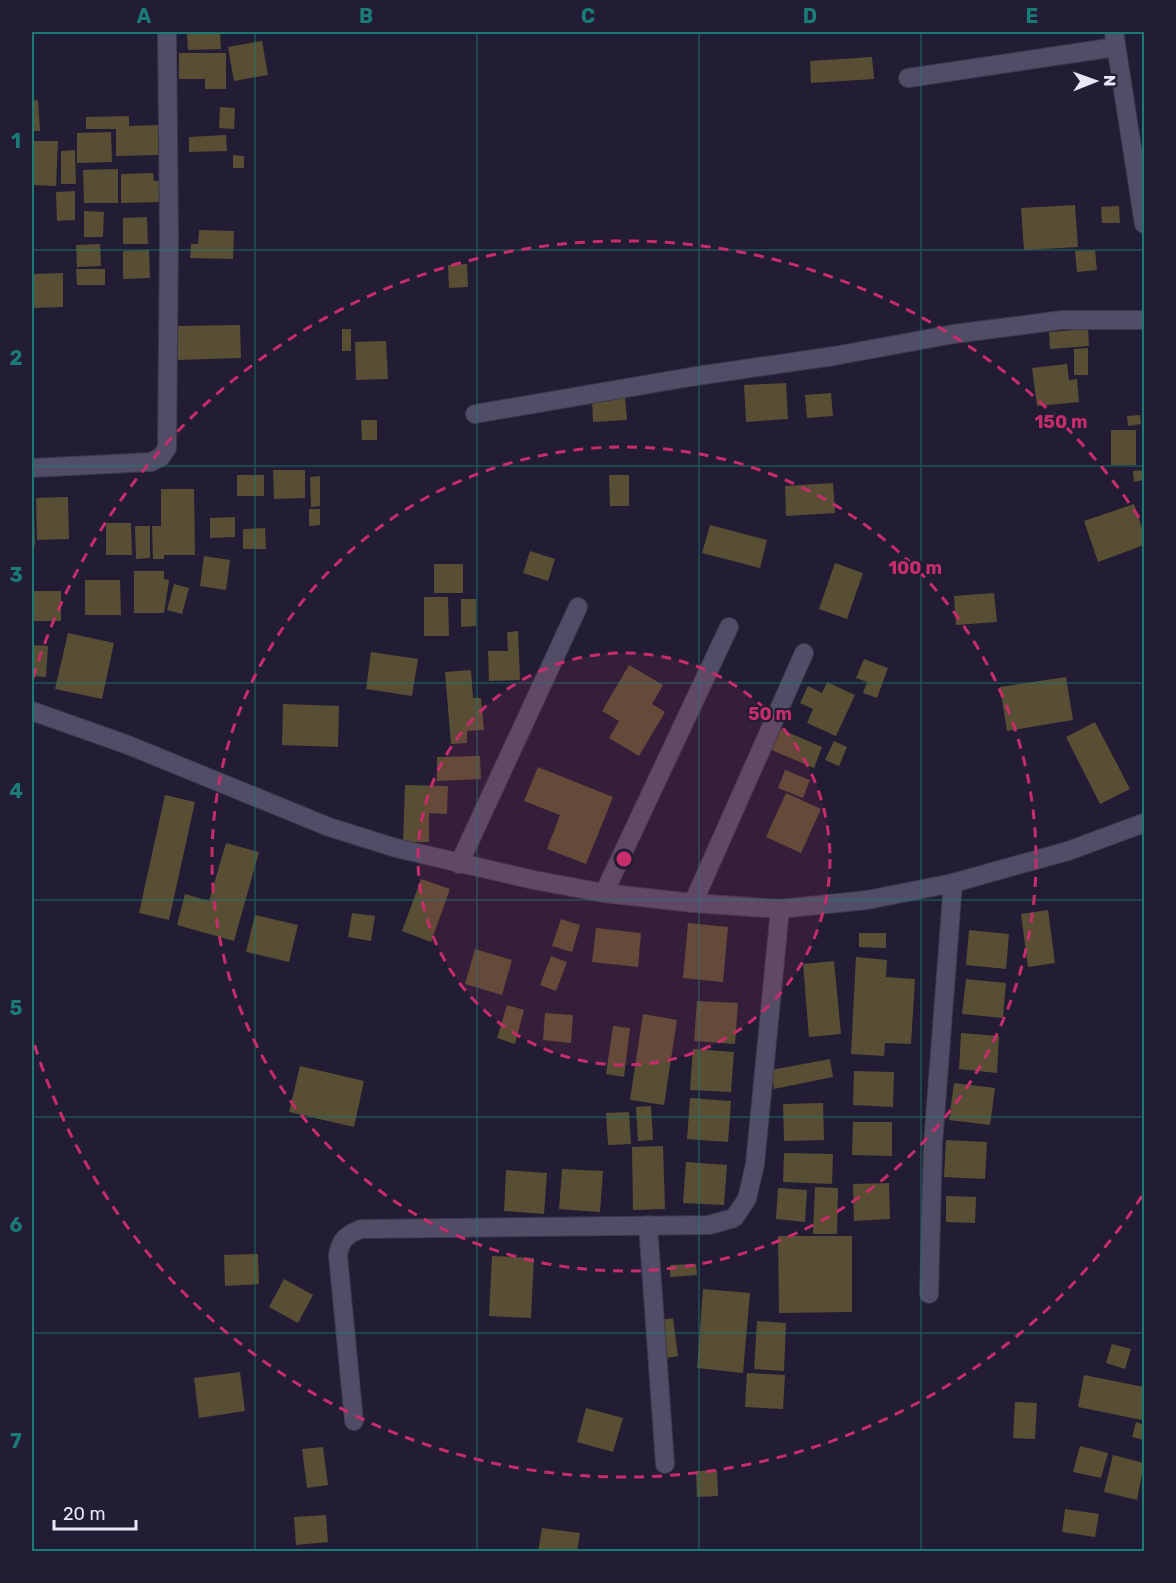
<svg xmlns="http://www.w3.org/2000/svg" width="1176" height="1583" font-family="Rubik,sans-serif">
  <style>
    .building { fill: #584e33 }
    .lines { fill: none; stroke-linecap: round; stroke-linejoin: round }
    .minor-casing { stroke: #3d384b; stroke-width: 20 }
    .minor { stroke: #524d67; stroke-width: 18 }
    .grid { fill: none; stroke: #1a7c75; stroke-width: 1.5; stroke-opacity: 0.55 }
    .ring { fill: none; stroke: #c62d6a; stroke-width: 3; stroke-dasharray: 10 8 }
    .centre { fill: #c62d6a; stroke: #221d34; stroke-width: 3 }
    .ring-label { font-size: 18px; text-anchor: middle; font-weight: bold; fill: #c62d6a; stroke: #221d34; stroke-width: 4.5; stroke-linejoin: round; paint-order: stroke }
    .neatline { fill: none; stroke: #1a7c75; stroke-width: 2 }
    .grid-label { font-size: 20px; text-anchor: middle; font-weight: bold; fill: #1a7c75 }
  </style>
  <rect width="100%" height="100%" fill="#221d34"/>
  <g class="building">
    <path d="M187,32H220L221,49L188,50Z"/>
    <path d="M262,41L268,75L234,81L228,47Z"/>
    <path d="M179,53H226V89H205V79H179Z"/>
    <path d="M872,57L874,79L811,83L810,61Z"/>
    <path d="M38,100L40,131H32V101Z"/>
    <path d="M220,107L235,108L234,129L219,128Z"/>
    <path d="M129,116V126L158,125L159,155L116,156V129H86V117Z"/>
    <path d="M111,132L112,162L77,163V133Z"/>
    <path d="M226,135L227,151L189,152V137Z"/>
    <path d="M32,141H58L56,186L32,185Z"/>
    <path d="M75,150L76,184H61V151Z"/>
    <path d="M233,155L244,156V168H233Z"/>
    <path d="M118,169V203H84L83,170Z"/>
    <path d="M153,173L154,181H160L161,202L121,203V174Z"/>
    <path d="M75,191V220L57,221L56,192Z"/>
    <path d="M1075,205L1078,247L1024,250L1021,208Z"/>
    <path d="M1119,206L1120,223H1102L1101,207Z"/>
    <path d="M84,211L104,212L103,237H84Z"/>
    <path d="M147,217L148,244H123V218Z"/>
    <path d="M199,230L234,231L233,259L190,258L191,244H198Z"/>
    <path d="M100,244L101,266L77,267L76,245Z"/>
    <path d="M149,250L150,278L123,279V251Z"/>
    <path d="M1095,250L1097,270L1077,272L1075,251Z"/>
    <path d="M467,264L468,287L449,288L448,265Z"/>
    <path d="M76,269H105V285H77Z"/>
    <path d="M63,273V307L32,308V274Z"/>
    <path d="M240,325L241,358L178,360L177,326Z"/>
    <rect x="342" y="329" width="9" height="22"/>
    <path d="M1088,329L1089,346L1050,349L1049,332Z"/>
    <path d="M386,341L388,379L356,380L355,342Z"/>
    <path d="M1088,348V375H1074V349Z"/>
    <path d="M1067,364L1069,380L1077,379L1079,402L1037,406L1032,368Z"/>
    <path d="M786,383L788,419L746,422L744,385Z"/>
    <path d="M831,393L833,416L807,418L805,395Z"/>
    <path d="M625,397L627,420L593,422L592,400Z"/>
    <path d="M1140,415L1141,424L1128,426L1127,416Z"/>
    <path d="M361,420H377V440H362Z"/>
    <rect x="1111" y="430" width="25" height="35"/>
    <path d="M273,470H305V498L274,499Z"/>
    <path d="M1144,470V480L1134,482L1133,471Z"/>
    <rect x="237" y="475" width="27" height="21"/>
    <path d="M609,475H629V506H610Z"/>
    <path d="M320,476V506L311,507L310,477Z"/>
    <path d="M833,483L835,513L786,516L785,486Z"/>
    <path d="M161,489H194L195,555H164V559H153L152,526H161Z"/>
    <path d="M68,497L69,539L37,540L36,498Z"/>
    <path d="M1134,504L1144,534V545L1098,562L1084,521Z"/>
    <path d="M309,509H320V525L309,526Z"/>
    <path d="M32,513H34L35,545L32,546Z"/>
    <path d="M235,517V537L210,538V518Z"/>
    <path d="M106,523H131L132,555H106Z"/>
    <path d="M710,525L767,540L760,568L702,553Z"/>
    <path d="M135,526H150V558L136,559Z"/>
    <path d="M265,528L266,549H243V529Z"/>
    <path d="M530,551L555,559L548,581L523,573Z"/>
    <path d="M204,556L230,560L226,590L200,586Z"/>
    <path d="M835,563L863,573L847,619L819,609Z"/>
    <rect x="434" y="564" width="29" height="29"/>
    <path d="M134,571H164V579L169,580L164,613H134Z"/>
    <path d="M85,580H120L121,615H85Z"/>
    <path d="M174,584L189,588L182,614L167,610Z"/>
    <rect x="32" y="591" width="29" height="30"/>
    <path d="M994,593L997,622L956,625L954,596Z"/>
    <path d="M424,597H448L449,636H424Z"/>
    <path d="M461,599H476V626L461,627Z"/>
    <path d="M518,631L520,680L489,681L488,651H508L507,632Z"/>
    <path d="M68,633L114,643L102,699L55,689Z"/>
    <path d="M32,645L48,646L46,677L32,676Z"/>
    <path d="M371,652L418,659L412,696L366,689Z"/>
    <path d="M864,659L888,668L877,698L863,693L867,682L856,678Z"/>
    <path d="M629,665L663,685L652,704L665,712L639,756L609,738L619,721L602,711Z"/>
    <path d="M471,670L473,698H481L484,730L467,731V743L451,744L445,672Z"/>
    <path d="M1066,677L1073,720L1007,731L1000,687Z"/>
    <path d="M827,682L855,695L836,736L807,723L813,709L800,703L808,686L822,693Z"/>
    <path d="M283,704L339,706L338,747L282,745Z"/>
    <path d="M1095,722L1130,789L1100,804L1066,737Z"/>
    <path d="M778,728L822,747L814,768L769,749Z"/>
    <path d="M834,741L847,747L839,766L825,760Z"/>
    <path d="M480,756L481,779L437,781V757Z"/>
    <path d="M538,767L613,797L586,864L547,849L560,815L524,801Z"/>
    <path d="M785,770L810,780L803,798L778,788Z"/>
    <path d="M405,785L448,786L447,814L429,813V842H403Z"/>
    <path d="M786,793L821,809L801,853L766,837Z"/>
    <path d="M165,795L195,802L169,920L139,913Z"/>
    <path d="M226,843L259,852L234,941L177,925L185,894L209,901Z"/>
    <path d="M421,879L450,889L431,942L402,931Z"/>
    <path d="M1048,910L1055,963L1028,967L1021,914Z"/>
    <path d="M352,913L375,916L371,941L348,937Z"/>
    <path d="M255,915L298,925L289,962L246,952Z"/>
    <path d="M561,919L580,925L572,952L552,946Z"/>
    <path d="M688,923L728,927L723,982L683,978Z"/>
    <path d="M596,928L641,933L638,967L592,962Z"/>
    <path d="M969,930L1009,934L1006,969L966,965Z"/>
    <path d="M859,933H886V948L859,947Z"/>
    <path d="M475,949L512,960L502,995L465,984Z"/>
    <path d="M551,956L567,962L556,991L540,985Z"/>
    <path d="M856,957L887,960L886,977L915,979L911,1044L885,1043L884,1056L851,1054Z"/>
    <path d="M834,961L841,1034L809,1037L803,964Z"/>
    <path d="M966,979L1006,983L1003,1018L962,1014Z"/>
    <path d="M697,1001L738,1003L735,1044L694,1041Z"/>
    <path d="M507,1005L524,1010L515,1044L497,1038Z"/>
    <path d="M545,1013L573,1015L571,1043L543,1040Z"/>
    <path d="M643,1014L677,1020L664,1105L630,1100Z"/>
    <path d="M613,1026L630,1028L624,1077L606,1074Z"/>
    <path d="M961,1033L999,1036L997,1073L959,1069Z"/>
    <path d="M693,1049L734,1052L731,1092L690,1090Z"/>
    <path d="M830,1059L833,1077L774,1089L771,1070Z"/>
    <path d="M300,1066L364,1081L354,1127L289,1112Z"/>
    <path d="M854,1071L894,1072L893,1107L853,1105Z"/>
    <path d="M954,1083L995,1088L990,1125L949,1120Z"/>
    <path d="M690,1098L731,1101L728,1142L687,1139Z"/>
    <path d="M823,1103L824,1140L784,1141L783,1104Z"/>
    <path d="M651,1106L653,1140L638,1141L636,1107Z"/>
    <path d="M629,1112L631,1144L608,1145L606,1113Z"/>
    <path d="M853,1122H892V1156L852,1155Z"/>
    <path d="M946,1140L987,1142L985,1179L944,1177Z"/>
    <path d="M663,1146L665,1209L633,1210L632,1147Z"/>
    <path d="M784,1153L833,1154L832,1184L783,1182Z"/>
    <path d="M686,1162L727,1165L724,1205L683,1203Z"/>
    <path d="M562,1169L603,1171L600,1212L559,1209Z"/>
    <path d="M506,1170L547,1173L544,1214L504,1211Z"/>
    <path d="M889,1183L890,1219L854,1221L853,1184Z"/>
    <path d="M815,1187L838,1188L837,1234H813Z"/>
    <path d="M778,1188L807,1190L805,1222L776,1219Z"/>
    <path d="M946,1196L976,1197L975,1223L946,1222Z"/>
    <path d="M778,1236H852V1312L779,1313Z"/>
    <path d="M258,1254L259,1284L225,1286L224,1255Z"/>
    <path d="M492,1256L534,1258L531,1318L489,1316Z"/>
    <path d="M696,1264L697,1275L670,1277V1265Z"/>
    <path d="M284,1279L313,1295L298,1323L269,1307Z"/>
    <path d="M703,1289L750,1293L743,1373L697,1368Z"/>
    <path d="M673,1318L678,1356L666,1358L662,1320Z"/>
    <path d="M757,1321L786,1323L784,1371L754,1369Z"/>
    <path d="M1112,1344L1131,1349L1125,1369L1106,1363Z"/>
    <path d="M240,1372L245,1411L199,1418L194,1378Z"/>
    <path d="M747,1373L785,1375L783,1409L745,1407Z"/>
    <path d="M1084,1375L1144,1387L1142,1420L1078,1407Z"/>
    <path d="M1015,1402L1037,1403L1035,1439L1013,1438Z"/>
    <path d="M586,1408L623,1418L613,1452L577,1442Z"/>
    <path d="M1136,1422L1144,1425V1440L1132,1437Z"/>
    <path d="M1080,1446L1108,1453L1101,1478L1073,1472Z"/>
    <path d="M323,1447L328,1485L307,1488L302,1449Z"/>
    <path d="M1113,1455L1144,1463L1137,1500L1104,1492Z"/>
    <path d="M717,1470L718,1496L697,1497L696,1471Z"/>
    <path d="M1065,1509L1099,1514L1095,1537L1062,1532Z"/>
    <path d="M326,1515L328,1542L296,1545L294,1517Z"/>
    <path d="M542,1528L580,1533L577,1552H538Z"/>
  </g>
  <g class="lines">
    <g class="minor-casing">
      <g id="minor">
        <path d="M1114,32L1144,224"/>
        <path d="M908,78L1116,47"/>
        <path d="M475,414L690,377L834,356L954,334L1062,320H1144"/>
        <path d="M32,468L151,462L161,457L167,448L169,237L167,32"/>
        <path d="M32,711L128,745L329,827L396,848L534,880L604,893L693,903L780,909L867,900L953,883L1068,851L1144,823"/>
        <path d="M459,864L578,607"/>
        <path d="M604,893L729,627"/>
        <path d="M693,903L804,653"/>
        <path d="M648,1225L665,1464"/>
        <path d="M929,1294L933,1144L953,883"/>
        <path d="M354,1421L338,1256C340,1240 346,1235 361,1229L709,1225L734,1218L747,1199L755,1164L780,909"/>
      </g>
    </g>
    <use href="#minor" class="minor"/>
  </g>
  <path class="grid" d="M255,32V1552M477,32V1552M699,32V1552M921,32V1552M32,250H1144M32,466H1144M32,683H1144M32,900H1144M32,1117H1144M32,1333H1144"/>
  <circle cx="624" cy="859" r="206" fill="#c62d6a" fill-opacity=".12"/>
  <g class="ring">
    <circle cx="624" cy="859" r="206"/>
    <circle cx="624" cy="859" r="412"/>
    <path d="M1142 1196A618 618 0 0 1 33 1040M33 678A618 618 0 0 1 1142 522"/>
  </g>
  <circle cx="624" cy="859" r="9" class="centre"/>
  <g class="ring-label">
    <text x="1061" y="428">150 m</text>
    <text x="915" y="574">100 m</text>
    <text x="770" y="720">50 m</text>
  </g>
  <rect width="1176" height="1583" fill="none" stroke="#221d34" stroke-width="66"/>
  <g transform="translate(1095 81) rotate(89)" stroke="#221d34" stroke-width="4.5" paint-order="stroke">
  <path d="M0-4.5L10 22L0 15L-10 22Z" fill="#e9e6f6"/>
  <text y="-9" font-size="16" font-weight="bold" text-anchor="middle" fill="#e9e6f6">N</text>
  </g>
  <path d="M54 1520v9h82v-9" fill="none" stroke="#e9e6f6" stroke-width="3"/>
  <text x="63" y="1520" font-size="18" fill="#e9e6f6" stroke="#221d34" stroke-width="4.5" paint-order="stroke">20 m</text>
  <rect x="33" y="33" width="1110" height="1517" class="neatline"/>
  <g class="grid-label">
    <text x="144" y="23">A</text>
    <text x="366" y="23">B</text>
    <text x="588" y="23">C</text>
    <text x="810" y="23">D</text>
    <text x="1032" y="23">E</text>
    <text x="16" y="148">1</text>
    <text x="16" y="365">2</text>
    <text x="16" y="582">3</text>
    <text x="16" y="798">4</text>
    <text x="16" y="1015">5</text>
    <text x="16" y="1232">6</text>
    <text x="16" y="1448">7</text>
  </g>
</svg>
